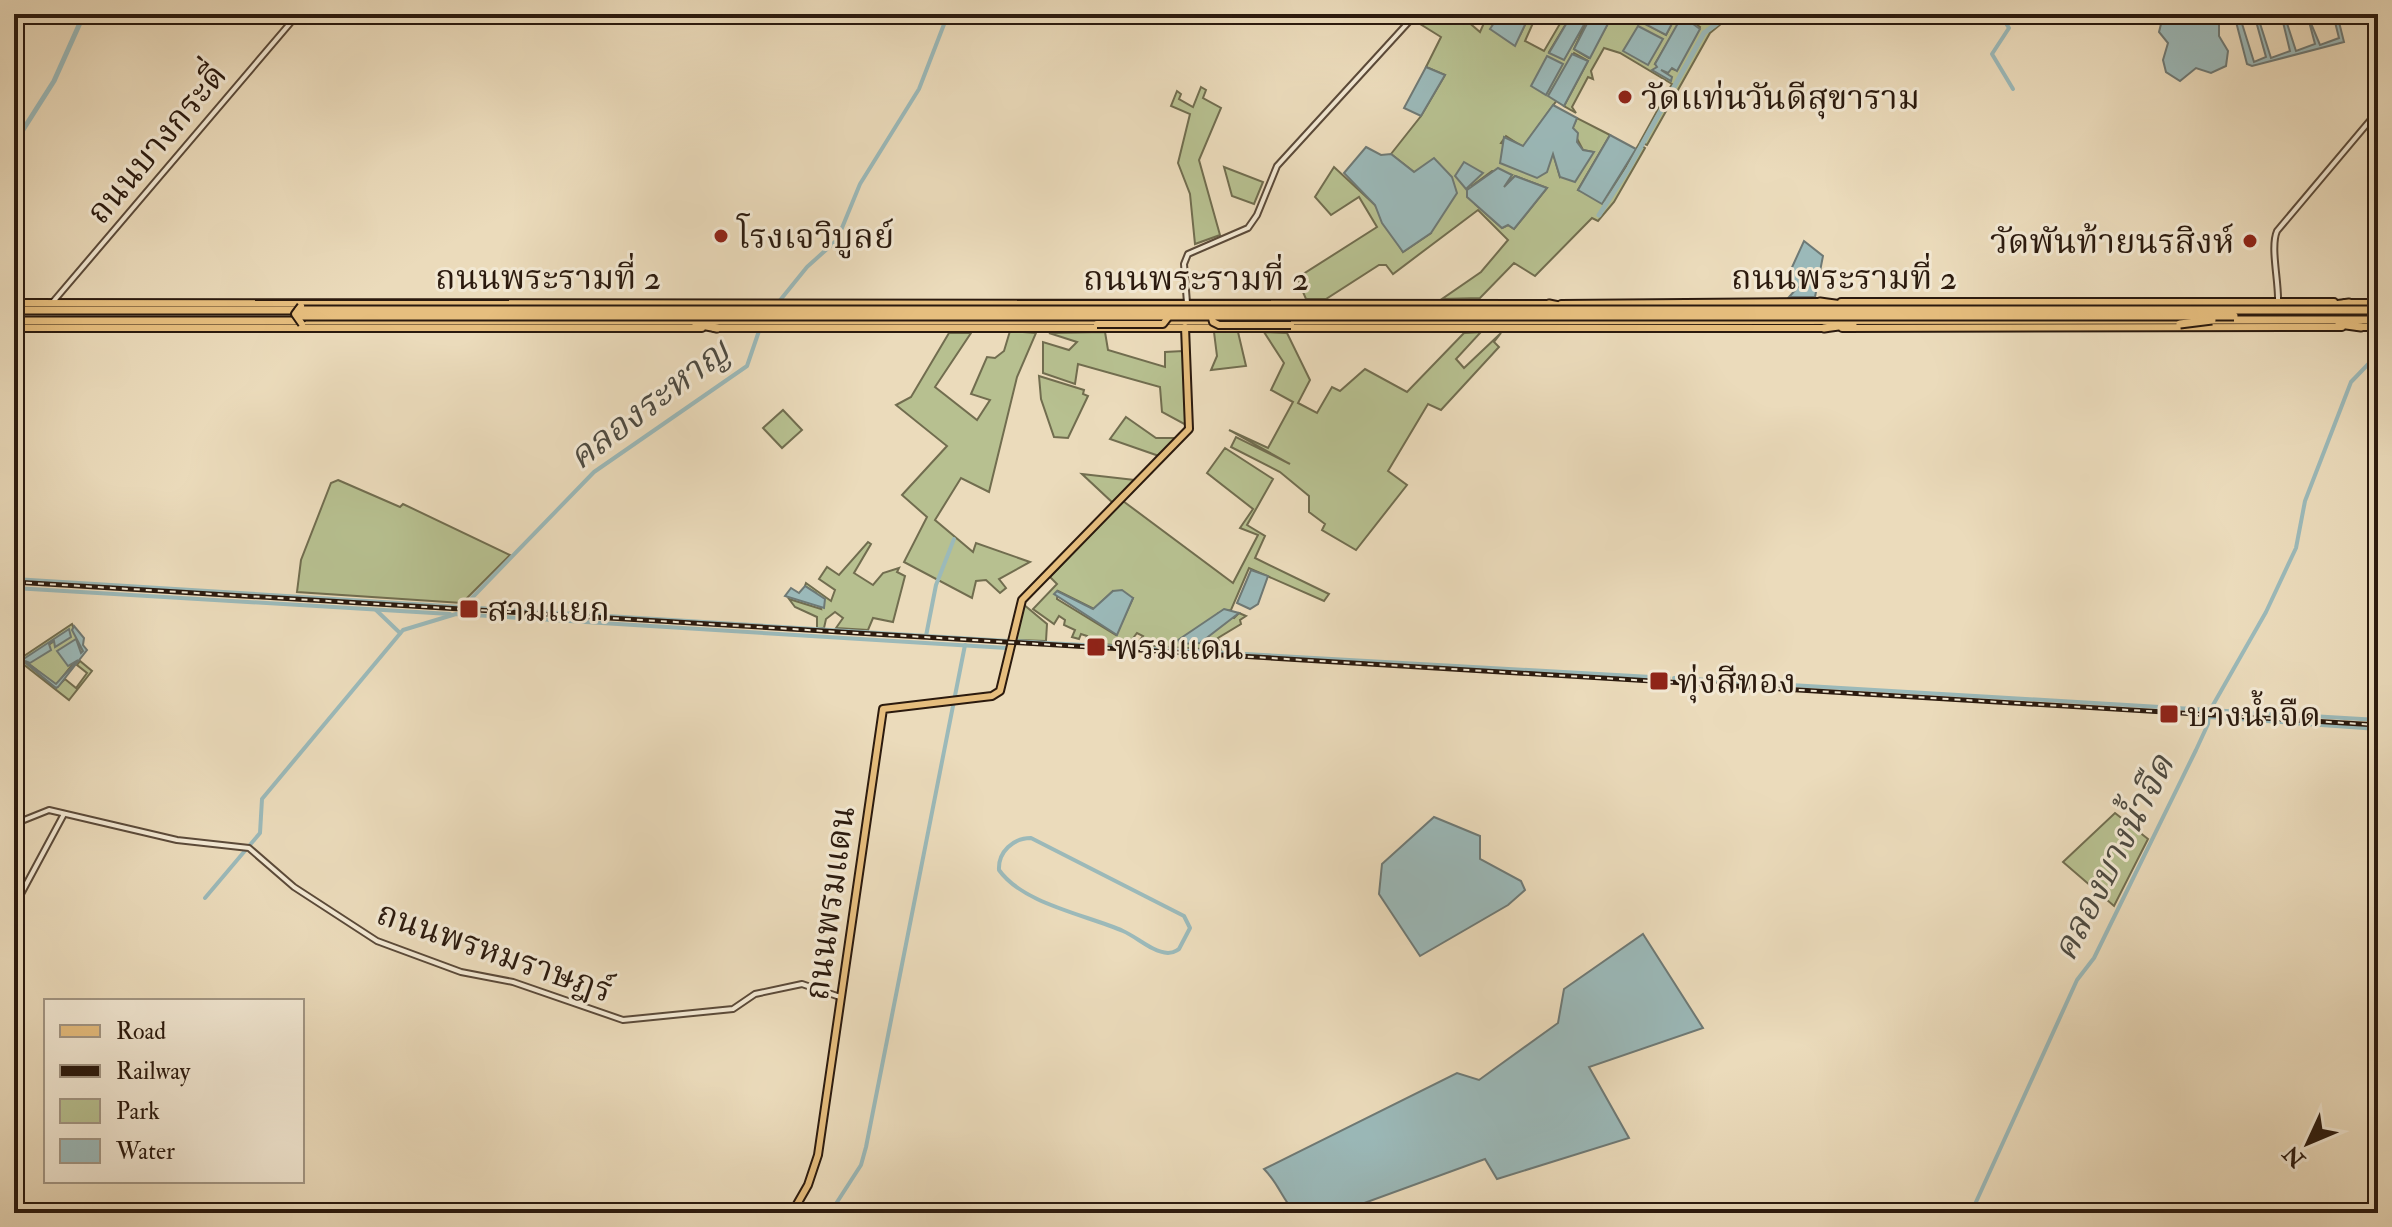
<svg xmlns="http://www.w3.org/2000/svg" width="2392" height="1227" font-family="'IM FELL Double Pica','Noto Serif Thai',serif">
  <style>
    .green { fill: #b7c090; stroke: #716d4f; stroke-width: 2; fill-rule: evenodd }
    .water { fill: #9bb9b9; stroke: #6e7975; stroke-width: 2 }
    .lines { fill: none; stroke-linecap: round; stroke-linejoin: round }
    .canal { stroke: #9bb9b9; stroke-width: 4 }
    .river { stroke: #9bb9b9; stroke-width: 5 }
    .minor-casing { stroke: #5b4a39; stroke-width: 8 }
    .major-casing { stroke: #2b1a0e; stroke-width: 10 }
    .highway-casing { stroke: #2b1a0e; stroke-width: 11 }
    .minor { stroke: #f2e8d3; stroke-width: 4 }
    .major { stroke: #e6be7e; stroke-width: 6 }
    .highway { stroke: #e6be7e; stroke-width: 7 }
    .rail-casing { stroke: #2b1a0e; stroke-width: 5 }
    .rail { stroke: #f2e8d3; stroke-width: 2; stroke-dasharray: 6; stroke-linecap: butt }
    .major-bridge-casing { stroke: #2b1a0e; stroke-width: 10; stroke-linecap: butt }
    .highway-bridge-casing { stroke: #2b1a0e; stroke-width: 11; stroke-linecap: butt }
    .major-bridge { stroke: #e6be7e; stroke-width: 6 }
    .highway-bridge { stroke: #e6be7e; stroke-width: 7 }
    .poi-dot { fill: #8f2418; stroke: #f2e8d3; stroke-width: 3 }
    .labels { text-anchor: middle; stroke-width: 6; stroke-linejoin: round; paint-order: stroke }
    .poi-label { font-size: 34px; fill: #2b1a0e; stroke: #f2e8d3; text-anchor: start }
    .street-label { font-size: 34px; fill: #2b1a0e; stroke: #f2e8d3 }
    .water-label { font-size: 36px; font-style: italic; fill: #4d4a41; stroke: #f2e8d3 }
  </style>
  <rect width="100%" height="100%" fill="#ebdbbb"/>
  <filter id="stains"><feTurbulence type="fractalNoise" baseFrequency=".0025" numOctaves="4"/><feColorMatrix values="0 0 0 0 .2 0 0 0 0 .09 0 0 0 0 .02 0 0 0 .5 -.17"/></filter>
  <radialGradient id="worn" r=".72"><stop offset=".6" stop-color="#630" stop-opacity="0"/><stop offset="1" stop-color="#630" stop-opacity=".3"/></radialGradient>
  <g class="green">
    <path d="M1425,14H1459L1480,32L1488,14H1500L1491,29L1520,35L1530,14H1537L1525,41L1544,51L1561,22L1546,14L1561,19L1572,14L1549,52L1564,59L1590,14L1574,49L1589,58L1613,14H1644L1641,21L1666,35L1677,14H1733L1710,33L1647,145L1640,142L1672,84L1620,53L1604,48L1591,71L1593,79L1588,77L1572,107L1576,113L1564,106L1588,61L1574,53L1549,95L1557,100L1523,147L1506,136L1501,143L1553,153L1560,177L1593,152L1583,150L1572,129L1577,118L1610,135L1578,190L1606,201L1639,144L1645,148L1614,202L1598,221L1592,218L1535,276L1514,263L1480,298L1442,299L1481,272L1508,240L1478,210L1393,274L1386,265H1379L1326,299H1306L1297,278L1377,227L1359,197L1331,215L1315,197L1334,167L1375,205L1403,252L1431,233L1414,172L1391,154L1421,116L1445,75L1426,67L1441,37L1417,22ZM1684,15L1700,27L1676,70L1655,64ZM1492,171L1512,175L1504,187L1515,176L1547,188L1514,229L1508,225L1502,228L1475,204L1472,186Z"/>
    <path d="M1201,87L1206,90L1203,98L1221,108L1199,160L1220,235L1195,244L1190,194L1178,163L1190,114L1171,106L1177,91L1181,94L1179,99L1193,107Z"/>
    <path d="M1224,167L1263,182L1254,204L1232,196Z"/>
    <path d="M1010,331L1036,333L1017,377L989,492L961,478L935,520L973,552L976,543L1030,562L999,579L1006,588L1000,593L986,580L976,581L972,598L904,562L927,517L902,495L947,446L896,405L911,397L949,333H971L935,387L977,420L990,400L971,394L987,357L995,358L1004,351Z"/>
    <path d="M1105,332L1108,350L1165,367V352L1183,351L1188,426L1162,412L1160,387L1078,364L1075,384L1043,373V342L1069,350L1077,342L1049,333Z"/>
    <path d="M1214,332H1238L1246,366L1211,370L1217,356Z"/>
    <path d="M1264,332L1287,333L1310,380L1298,403L1317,413L1332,387L1340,391L1365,369L1407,392L1464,333L1481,332L1456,359L1464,368L1501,333L1494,342L1499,347L1441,410L1428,404L1388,471L1407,485L1356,550L1322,530L1325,524L1309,512V496L1280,472L1231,447L1236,437L1290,464L1229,430L1268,448L1293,402L1271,390L1284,363Z"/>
    <path d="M1039,376L1084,390L1083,394L1088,396L1068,438L1054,437L1041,399Z"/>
    <path d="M783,410L802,430L782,448L763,428Z"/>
    <path d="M1126,417L1156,438H1176L1159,456L1110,439Z"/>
    <path d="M1225,448L1273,479L1247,525L1265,536L1255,558L1329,594L1324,601L1249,568L1231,610L1220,613L1234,618L1239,613L1246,616L1240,620L1241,624L1218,638L1221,650L1136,645L1143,636L1137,633L1127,646L1086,643L1087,636L1081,634L1079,639L1072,637L1075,630L1064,625L1065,620L1059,616L1054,624L1033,609L1057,584L1050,577L1123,501L1233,583L1258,535L1240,528L1253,509L1207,473ZM1058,591L1094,609L1113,591L1133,598L1116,635L1057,599Z"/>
    <path d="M1082,474L1135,480L1113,503Z"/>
    <path d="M338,480L400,507L403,504L510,555L462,603L297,592L301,560L331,483Z"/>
    <path d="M868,542L871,544L854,573L873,585L883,573L899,568L897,572L905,576L893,622L873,618L868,630L836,628L843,618L835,612L826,619L824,628H817V617L795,607L789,599L821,609L816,593L805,586L806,583L831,601L835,590L819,579L827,567L839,575Z"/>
    <path d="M1023,604L1047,624L1046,641L1014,640Z"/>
    <path d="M72,624L83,651L56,685L25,661L69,631L23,660L56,688L65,679L76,688L87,673L77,665L80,661L92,671L69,700L18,660Z"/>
    <path d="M2115,813L2148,839L2114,906L2063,862Z"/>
  </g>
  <g class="water">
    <path d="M1500,14H1530L1515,46L1490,29Z"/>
    <path d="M1572,14H1590L1564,60L1549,53Z"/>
    <path d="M1592,14H1613L1590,58L1574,49Z"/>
    <path d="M1644,14H1677L1666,35L1641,22Z"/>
    <path d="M2151,14H2204L2208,18H2219V36L2228,51L2226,66L2211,73L2196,68L2180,81L2166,72L2163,60L2168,43L2159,32L2161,24L2152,20Z"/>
    <path d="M2234,14H2239L2254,62L2266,57L2254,14H2257L2271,58L2290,51L2281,14H2284L2296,51L2315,44L2307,14L2320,45L2339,38L2333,14H2337L2344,42L2252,66L2247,64Z"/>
    <path d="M1682,16L1700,29L1677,71L1672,68L1668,73L1661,70L1672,77L1671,81L1652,70L1657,67L1655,64Z"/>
    <path d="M1638,26L1663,39L1648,65L1623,51Z"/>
    <path d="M1572,54L1588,61L1564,106L1548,96Z"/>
    <path d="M1547,56L1563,64L1546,95L1531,86Z"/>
    <path d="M1426,67L1445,75L1421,116L1404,108Z"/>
    <path d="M1553,105L1577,118L1573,128L1578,133L1577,142L1583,150L1594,152L1575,182L1560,177L1553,154L1547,172L1537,178L1500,163L1504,137L1523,146Z"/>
    <path d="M1610,135L1636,149L1602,204L1578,190Z"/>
    <path d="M1366,147L1381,155L1391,154L1414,172L1434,158L1452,177L1457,193L1431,233L1403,252L1382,223L1375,205L1344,173Z"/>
    <path d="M1464,162L1483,173L1466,189L1455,176Z"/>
    <path d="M1498,168L1512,175L1504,187L1515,176L1547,188L1514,229L1508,225L1502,228L1467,197V190Z"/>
    <path d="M1804,241L1823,256L1815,297H1789L1798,287L1788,276Z"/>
    <path d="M1251,570L1268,576L1258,604L1250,609L1237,603Z"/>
    <path d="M805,586L825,599L824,608L785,596L791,588L799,593Z"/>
    <path d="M1122,590L1133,598L1117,635L1054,594L1057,591L1093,609L1113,591Z"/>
    <path d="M1224,609L1239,613L1200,643L1180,644L1178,640Z"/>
    <path d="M74,626L84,638L83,645L87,650L58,687L56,688L22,660L69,629L71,637L55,647L54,641L49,644L51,650L30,663L25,661L56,684L78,660L68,666L57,651L76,639L81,653L83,651L72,630Z"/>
    <path d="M1434,817L1480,836V859L1521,881L1525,890L1508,905L1420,956L1379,894L1382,864Z"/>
    <path d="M1643,934L1703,1028L1589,1067L1629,1138L1497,1179L1485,1159L1337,1213H1295C1282,1198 1278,1183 1264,1169L1457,1073L1479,1080L1558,1023L1564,989Z"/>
  </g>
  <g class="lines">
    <g class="canal">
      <path d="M2000,14L2009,28L1992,54L2013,89"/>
      <path d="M777,304L807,267L837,240L860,184L919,89L948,14"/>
      <path d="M14,579L1008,641"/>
      <path d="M14,588L450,614"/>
      <path d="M465,605L594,472L747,366L760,328"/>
      <path d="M376,610L400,633"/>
      <path d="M926,636L936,585L954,539"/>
      <path d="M1013,641L1669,678"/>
      <path d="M1674,678L2378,720"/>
      <path d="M2209,717L2378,729"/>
      <path d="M1031,838L1184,916L1190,928L1179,949C1174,952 1174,953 1168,953C1152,952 1137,937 1123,931C1087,915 1023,904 999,870C998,852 1013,838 1031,838Z"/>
      <path d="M205,898L260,833L262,799L403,630L456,614L1007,648"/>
      <path d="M14,1205L58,1213"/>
      <path d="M830,1213L861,1165L866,1147L965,645"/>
      <path d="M1971,1213L2077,980L2094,958L2196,750L2208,724L2209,712L2266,612L2296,548L2305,501L2351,382L2378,354"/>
    </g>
    <g class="river">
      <path d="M14,144L54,81L84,14"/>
      <path d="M1599,215L1629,168L1704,33L1730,14"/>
    </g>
    <g class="minor-casing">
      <g id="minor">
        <path d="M2278,302C2279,282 2270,247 2277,231L2378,111"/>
        <path d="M52,303L298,14"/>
        <path d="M1187,303L1184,264L1188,254L1248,228L1257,215L1277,166L1416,14"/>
        <path d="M14,824L49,810L177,840L249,848L294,887L377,941L461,972L513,982L623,1020L733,1009L755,994L802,984L840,997"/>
        <path d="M14,907L64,814"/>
      </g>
    </g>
    <g class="major-casing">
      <g id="major">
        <path d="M1841,302H2334"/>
        <path d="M14,303L1550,304"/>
        <path d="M2345,303H2378"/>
        <path d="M1561,304L1822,302"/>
        <path d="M2358,327H2378"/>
        <path d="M14,328H702"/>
        <path d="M714,328H1826"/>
        <path d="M1842,328L2342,327"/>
        <path d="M792,1213L808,1185L818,1155L883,709L992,696L1000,691L1022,600L1189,429L1185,327"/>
      </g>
    </g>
    <g class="highway-casing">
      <g id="highway">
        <path d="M1820,302L1850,306L2213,308"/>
        <path d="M1549,304L1570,308"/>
        <path d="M409,305L426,308"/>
        <path d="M2319,307L2349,303"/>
        <path d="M14,310H304"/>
        <path d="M2208,320H2378"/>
        <path d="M14,321H1104"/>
        <path d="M1160,321L2192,320"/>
        <path d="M696,324L717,328"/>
        <path d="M2339,324L2361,327"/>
        <path d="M1824,328L1853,324"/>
      </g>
    </g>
    <use href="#minor" class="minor"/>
    <use href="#major" class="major"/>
    <use href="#highway" class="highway"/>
    <g class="rail-casing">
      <path id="rail" d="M14,582L2378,725"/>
    </g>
    <use href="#rail" class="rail"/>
    <g class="major-bridge-casing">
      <g id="major-bridge">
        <path d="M301,306L295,314L302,324"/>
        <path d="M1211,314L1213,322L1219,325H1291"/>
        <path d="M1097,324H1163L1170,315"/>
      </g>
    </g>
    <g class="highway-bridge-casing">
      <g id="highway-bridge">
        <path d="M299,310H2378"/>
        <path d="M299,316H2234"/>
        <path d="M2180,324L2212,320"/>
      </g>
    </g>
    <use href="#major-bridge" class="major-bridge"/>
    <use href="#highway-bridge" class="highway-bridge"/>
  </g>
  <g class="poi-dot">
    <circle cx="1625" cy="97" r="8"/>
    <circle cx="721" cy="236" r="8"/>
    <circle cx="2250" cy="241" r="8"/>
    <rect x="459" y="599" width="20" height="20" rx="4"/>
    <rect x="1086" y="637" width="20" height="20" rx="4"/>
    <rect x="1649" y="671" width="20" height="20" rx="4"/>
    <rect x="2159" y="704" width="20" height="20" rx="4"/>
  </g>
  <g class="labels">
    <g class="poi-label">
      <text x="1641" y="109">วัดแท่นวันดีสุขาราม</text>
      <text x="737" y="248">โรงเจวิบูลย์</text>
      <text x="2234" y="253" text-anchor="end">วัดพันท้ายนรสิงห์</text>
      <text x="487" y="621">สามแยก</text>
      <text x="1114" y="659">พรมแดน</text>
      <text x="1677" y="693">ทุ่งสีทอง</text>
      <text x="2187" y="726">บางน้ำจืด</text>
    </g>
    <g class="street-label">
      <text transform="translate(156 143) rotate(-50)" y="12">ถนนบางกระดี่</text>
      <text x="548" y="289">ถนนพระรามที่ 2</text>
      <text x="1844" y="289">ถนนพระรามที่ 2</text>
      <text x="1196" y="290">ถนนพระรามที่ 2</text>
      <text transform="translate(829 903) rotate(-82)" y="12">ถนนพรมแดน</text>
      <text transform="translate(495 951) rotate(19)" y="12">ถนนพรหมราษฎร์</text>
    </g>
    <g class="water-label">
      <text transform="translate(648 403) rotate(-37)" y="13">คลองระหาญ</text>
      <text transform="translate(2112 857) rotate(-63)" y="13">คลองบางน้ำจืด</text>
    </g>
  </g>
  <rect width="2392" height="1227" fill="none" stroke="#ebdbbb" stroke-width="48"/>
  <rect x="16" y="16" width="2360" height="1195" fill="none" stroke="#2b1a0e" stroke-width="4"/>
  <rect x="24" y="24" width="2344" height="1179" fill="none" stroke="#2b1a0e" stroke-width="2"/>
  <rect x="44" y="999" width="260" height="184" fill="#f2e8d3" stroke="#a29684" stroke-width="2"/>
  <rect x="60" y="1025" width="40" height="12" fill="#e6be7e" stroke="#a29684" stroke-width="2"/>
  <text x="116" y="1039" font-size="24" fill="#2b1a0e">Road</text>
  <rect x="60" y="1065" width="40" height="12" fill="#2b1a0e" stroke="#a29684" stroke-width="2"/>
  <text x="116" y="1079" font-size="24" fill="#2b1a0e">Railway</text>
  <rect x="60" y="1099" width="40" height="24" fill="#b7c090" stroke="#a29684" stroke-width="2"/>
  <text x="116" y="1119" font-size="24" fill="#2b1a0e">Park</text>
  <rect x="60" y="1139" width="40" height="24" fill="#9bb9b9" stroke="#a29684" stroke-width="2"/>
  <text x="116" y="1159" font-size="24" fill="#2b1a0e">Water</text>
  <g transform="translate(2308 1143) rotate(226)" stroke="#f2e8d3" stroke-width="6" paint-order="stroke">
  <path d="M0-6L14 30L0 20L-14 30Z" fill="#2b1a0e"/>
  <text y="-12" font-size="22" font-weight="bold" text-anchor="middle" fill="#2b1a0e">N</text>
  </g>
  <rect width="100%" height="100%" filter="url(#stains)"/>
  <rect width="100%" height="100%" fill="url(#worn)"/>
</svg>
